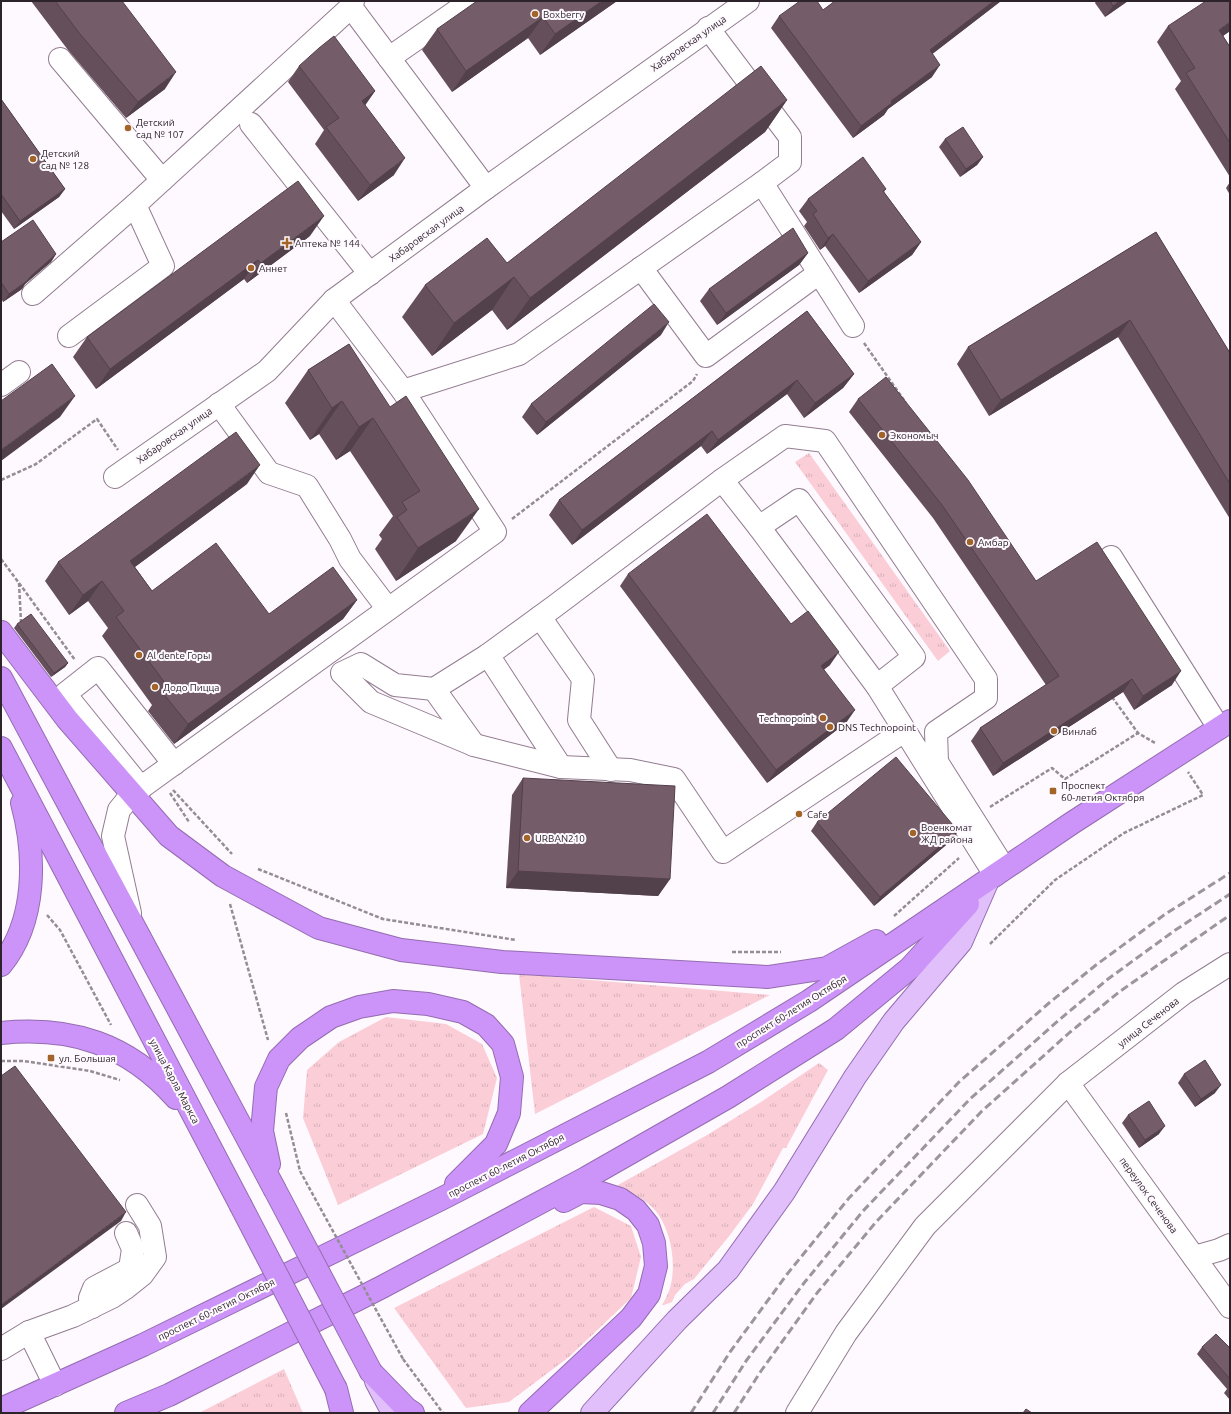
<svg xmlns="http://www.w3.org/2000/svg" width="1231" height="1414" font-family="Ubuntu,sans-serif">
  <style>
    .grass { fill: url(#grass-tufts) }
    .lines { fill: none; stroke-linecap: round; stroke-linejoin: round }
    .minor-casing { stroke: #927d91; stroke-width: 24 }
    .major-casing { stroke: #946cb0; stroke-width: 24 }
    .highway-casing { stroke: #946cb0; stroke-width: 24 }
    .path { stroke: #948d94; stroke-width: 2.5; stroke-dasharray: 4 2; stroke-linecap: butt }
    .minor { stroke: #fff; stroke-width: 22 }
    .major { stroke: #e0bffb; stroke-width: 22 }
    .highway { stroke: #cc94f8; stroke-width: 22 }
    .rail { stroke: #9c959b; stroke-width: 3; stroke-dasharray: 8 4; stroke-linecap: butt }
    .highway-bridge-casing { stroke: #946cb0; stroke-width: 24; stroke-linecap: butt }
    .path-bridge { stroke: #948d94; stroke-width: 2.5; stroke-dasharray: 4 2; stroke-linecap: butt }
    .highway-bridge { stroke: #cc94f8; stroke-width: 22 }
    .wall { fill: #654f5a }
    .shaded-wall { fill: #52404a }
    .building { fill: #755c69; stroke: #52404a }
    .poi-dot { fill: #a26429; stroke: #fef9fe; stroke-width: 1.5 }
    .labels { text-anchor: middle; stroke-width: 4; stroke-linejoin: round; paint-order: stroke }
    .poi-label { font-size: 10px; fill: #2c232b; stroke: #fef9fe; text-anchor: start }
    .street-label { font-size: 10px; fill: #2c232b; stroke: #fef9fe }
  </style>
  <defs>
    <pattern id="grass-tufts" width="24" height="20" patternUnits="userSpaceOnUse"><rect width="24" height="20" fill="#fbced7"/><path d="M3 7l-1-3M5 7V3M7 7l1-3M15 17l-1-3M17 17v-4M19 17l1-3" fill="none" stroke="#d7b1b9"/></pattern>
  </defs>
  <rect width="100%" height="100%" fill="#fef9fe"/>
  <g class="grass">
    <path d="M809,453L950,651L938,661L795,462Z"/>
    <path d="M519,974L770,995L535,1114Z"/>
    <path d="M386,1017L446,1024L482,1044L497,1078L483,1134L338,1205L303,1118L307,1070L339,1042Z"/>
    <path d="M819,1063L828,1070L787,1146V1148H783L753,1204L730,1235L694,1279L685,1284L675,1295L672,1302L664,1305H662C665,1300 668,1294 670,1288C677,1264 671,1228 654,1209C646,1200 631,1192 619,1189L618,1185L707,1135L761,1102Z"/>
    <path d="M594,1207L631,1226L641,1257L631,1298L569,1357L509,1402L466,1408L394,1308Z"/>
    <path d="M284,1369L303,1413H199Z"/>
  </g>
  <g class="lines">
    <g class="minor-casing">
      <g id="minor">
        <path d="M351,7L486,188"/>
        <path d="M708,28L790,137V162L762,183L853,326"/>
        <path d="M389,58L471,1"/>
        <path d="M60,59L162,180"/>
        <path d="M251,124L370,274"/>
        <path d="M641,268L706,356L819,273"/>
        <path d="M33,294L135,205"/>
        <path d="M334,300L403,391L519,354L762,183"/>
        <path d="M69,336L163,266L135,205L351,7L353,1"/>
        <path d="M1,385L19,372"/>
        <path d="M219,404L269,473L307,486L340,539L350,559L388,609"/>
        <path d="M115,477L267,371L334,300L486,188L748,1"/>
        <path d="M722,480L555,606L488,655L434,689L395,685L361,664L342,673L371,702L474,745L561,767L630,770L674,779L723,852L904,731"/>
        <path d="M759,527L799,500L914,657L877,686"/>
        <path d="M1111,557L1219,728"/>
        <path d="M540,617L583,679L579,720L611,770"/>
        <path d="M488,655L561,767"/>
        <path d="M434,689L474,745"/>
        <path d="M141,788L65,694L98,668L174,764"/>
        <path d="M995,875L877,686L759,527L722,480L785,436L825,441L986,679V698L936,732L937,762L1004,868"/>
        <path d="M130,913L113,836L119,810L132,794L495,532L403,391"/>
        <path d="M1068,1083L1230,1307"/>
        <path d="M1194,1257L1219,1250L1230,1245"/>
        <path d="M92,1307L90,1298L94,1288L130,1269L133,1249L126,1233"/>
        <path d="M29,1332L55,1385"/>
        <path d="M1,1349L29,1332L73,1316L112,1297L127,1287L142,1275L155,1257L150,1226L137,1205"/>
        <path d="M797,1413L846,1333L925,1226L1068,1083L1184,993L1230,964"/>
      </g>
    </g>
    <g class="major-casing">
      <g id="major">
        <path d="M376,1381L393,1413"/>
        <path d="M592,1413L677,1320L728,1270L784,1192L855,1077L894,1021L961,942L988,880"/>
      </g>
    </g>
    <g class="highway-casing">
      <g id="highway">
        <path d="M1,632L67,719L169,836L223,876L319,928L401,950L502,962L768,977L827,968L876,941"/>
        <path d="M1,678L274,1188"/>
        <path d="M1,748L240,1204"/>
        <path d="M1,965C37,921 36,855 22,803"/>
        <path d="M1,1033C72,1026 128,1044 176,1098"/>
        <path d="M269,1164L262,1131L266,1087L279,1059L300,1038L331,1017L359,1007L393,1001L428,1004L463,1012L486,1025L503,1044L512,1077L509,1113L496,1144L456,1184"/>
        <path d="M371,1372L407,1409L413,1413"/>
        <path d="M336,1389L342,1413"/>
        <path d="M1,1409L143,1345L441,1199L708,1062L809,1001L1072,823L1230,721"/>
        <path d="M126,1413L169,1395L382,1287L586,1178L728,1097L836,1029L910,968L968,904"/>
        <path d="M530,1413L631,1318L649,1294L656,1266L654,1243L648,1225L636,1210L620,1199L601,1193L581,1192L564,1201"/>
      </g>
    </g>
    <g class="path">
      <path d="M864,343L906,403"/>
      <path d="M1,480L36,464L97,419L118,450"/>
      <path d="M512,519L693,381L697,374"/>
      <path d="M1,559L19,583L21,622"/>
      <path d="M19,583L75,660"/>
      <path d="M1112,697L1138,733L1155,743"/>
      <path d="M173,790L232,854"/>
      <path d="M170,793L189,822"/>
      <path d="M990,807L1052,768L1065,779L1138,733"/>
      <path d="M258,869L383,919L516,940"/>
      <path d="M230,904L268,1040"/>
      <path d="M47,915L60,930L111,1025"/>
      <path d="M894,916L959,858"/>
      <path d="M990,944L1055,880L1124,833L1203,795L1188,772"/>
      <path d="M732,952H781"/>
      <path d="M1,1061H24L90,1071L120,1080"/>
      <path d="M286,1113L300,1171"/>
      <path d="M403,1359L443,1413"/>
    </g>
    <use href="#minor" class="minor"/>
    <use href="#major" class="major"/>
    <use href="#highway" class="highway"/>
    <g class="rail">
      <path d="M691,1413L730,1352L788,1273L849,1198L959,1082L1049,1003L1096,965L1164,915L1230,873"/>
      <path d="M713,1413L746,1361L804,1283L863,1211L970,1099L1059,1020L1108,979L1174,931L1230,894"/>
      <path d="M734,1413L761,1371L817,1293L876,1222L982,1111L1069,1033L1119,992L1230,915"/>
    </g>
    <g class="highway-bridge-casing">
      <g id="highway-bridge">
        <path d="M274,1188L371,1372"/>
        <path d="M240,1204L336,1389"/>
      </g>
    </g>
    <path class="path-bridge" d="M300,1171L403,1359"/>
    <use href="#highway-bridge" class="highway-bridge"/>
  </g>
  <g class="wall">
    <path d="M31,1H122L165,89L126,118L68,50Z"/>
    <path d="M617,1L540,55L528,38L452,92L422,50L437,29Z"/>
    <path d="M835,1H1001L932,54V77L888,109L884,115L853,138L771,28L779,16L823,10Z"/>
    <path d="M1096,1H1128L1105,17L1095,3Z"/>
    <path d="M1168,26L1230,31L1223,36L1230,47V177L1175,89L1181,81L1157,42Z"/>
    <path d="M299,66L375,91L365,105L394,175L358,201L315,144L324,130L288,82Z"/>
    <path d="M1,99L65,189L59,197L14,229L1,211Z"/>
    <path d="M787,100L765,132L507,330L492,310L432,356L402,317L425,285L507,263Z"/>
    <path d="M945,139L983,157L977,165L960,177L939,147Z"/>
    <path d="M1230,182V195L1226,188Z"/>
    <path d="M886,189L884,192L921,242L912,255L859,293L825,246L820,250L804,226L807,222L799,211L808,199Z"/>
    <path d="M1156,232L1230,353V519L1118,337L989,416L957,364L968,347Z"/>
    <path d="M310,236L247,283L244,279L96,389L73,357L87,337Z"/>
    <path d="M1,242L56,254L51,262L25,284L22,289L3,302L1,298Z"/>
    <path d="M808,253L799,265L717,325L700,301L709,289Z"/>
    <path d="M807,311L854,374L843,388L804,418L787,394L707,454L701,446L572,545L549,515L559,500Z"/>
    <path d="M661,335L537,435L522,417L531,404Z"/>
    <path d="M349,344L456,541L396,581L375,549L382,539L379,535L393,516L350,451L336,460L319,434L310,440L285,403L308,370Z"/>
    <path d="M858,399L1036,581L1172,685L1134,710L1123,692L993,776L971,741L980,728L1046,685L933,518L849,412Z"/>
    <path d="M247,484L135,567L152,591L269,614L357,600L343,619L174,744L148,711L152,705L102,636L108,628L88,601L69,615L45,581L58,562Z"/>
    <path d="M628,574L791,624L830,665L824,669L846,723L767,783L620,586Z"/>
    <path d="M17,624L68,663L65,667L51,677L14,628Z"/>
    <path d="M523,778L670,879L658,896L506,888L512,795Z"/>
    <path d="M817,822L958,831L952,840L874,906L811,831Z"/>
    <path d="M1184,1074L1215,1093L1195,1107L1178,1083Z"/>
    <path d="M1128,1115L1159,1134L1139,1148L1122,1123Z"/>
    <path d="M1202,1347L1230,1348V1400L1224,1393L1227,1389L1197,1354Z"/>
  </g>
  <g class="shaded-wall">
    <path d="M602,1H617L540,55L555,34Z"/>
    <path d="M994,1H1001L922,62L930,50Z"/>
    <path d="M1120,1H1128L1105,17L1113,6Z"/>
    <path d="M543,17L528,38L452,92L466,71Z"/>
    <path d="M1230,22V31L1208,46L1219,30Z"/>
    <path d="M940,65L932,77L888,109L884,115L853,138L861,126L891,101Z"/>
    <path d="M176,72L165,89L126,118L138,102Z"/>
    <path d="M375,91L364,107L362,101Z"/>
    <path d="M787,100L765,132L507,330L530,298Z"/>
    <path d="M983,157L977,165L960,177L966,169Z"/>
    <path d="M405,158L394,175L358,201L370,185Z"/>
    <path d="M65,189L59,197L14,229L20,221Z"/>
    <path d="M324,216L310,236L247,283L261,263Z"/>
    <path d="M833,234L825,246L820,250L828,238Z"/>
    <path d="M921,242L912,255L859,293L868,281Z"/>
    <path d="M808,253L799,265L717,325L726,313Z"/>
    <path d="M56,254L51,262L25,284L22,289L3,302L9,294L31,276Z"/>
    <path d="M258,260L244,279L96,389L110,369Z"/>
    <path d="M514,277L492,310L432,356L454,323Z"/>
    <path d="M1130,320L1118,337L989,416L1001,400Z"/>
    <path d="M669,322L661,335L537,435L546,422Z"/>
    <path d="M854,374L843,388L804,418L815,403Z"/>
    <path d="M797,380L787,394L707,454L718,440Z"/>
    <path d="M75,396L60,417L1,461V450Z"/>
    <path d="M342,401L319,434L310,440L332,408Z"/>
    <path d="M373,418L350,451L336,460L359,427Z"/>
    <path d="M712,431L701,446L572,545L582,530Z"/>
    <path d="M260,465L247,484L117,580L130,561Z"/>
    <path d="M479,509L456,541L396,581L418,548Z"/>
    <path d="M102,581L88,601L69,615L83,595Z"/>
    <path d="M357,600L343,619L174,744L188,724Z"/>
    <path d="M839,652L830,665L813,678L821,666Z"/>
    <path d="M68,663L65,667L51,677L54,673Z"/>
    <path d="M1181,671L1172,685L1134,710L1143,696Z"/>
    <path d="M1132,679L1123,692L993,776L1003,763Z"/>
    <path d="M855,710L846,723L767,783L776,770Z"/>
    <path d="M958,831L952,840L874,906L880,897Z"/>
    <path d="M518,871L670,879L658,896L506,888Z"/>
    <path d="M1221,1085L1215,1093L1195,1107L1201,1099Z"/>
    <path d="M1165,1126L1159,1134L1139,1148L1145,1140Z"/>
    <path d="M126,1212L121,1221L1,1309V1305Z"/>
  </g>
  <g class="building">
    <path d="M55,1H122L176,72L138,102L80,34Z"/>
    <path d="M477,1H602L555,34L543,17L466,71L437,29Z"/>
    <path d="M800,1H817L823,10L835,1H994L930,50L940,65L891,101L892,103L861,126L779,16Z"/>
    <path d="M1110,1H1120L1113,6Z"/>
    <path d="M1206,1H1230V22L1219,30L1230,47V143L1186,73L1195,68L1168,26Z"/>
    <path d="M334,36L375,91L362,101L405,158L370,185L326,127L339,118L299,66L319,48Z"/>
    <path d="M761,66L787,100L530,298L514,277L454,323L425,285L487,238L507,263Z"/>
    <path d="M1,99L65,189L20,221L1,194Z"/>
    <path d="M963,127L983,157L966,169L945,139Z"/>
    <path d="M863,157L886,189L883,191L921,242L868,281L833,234L828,238L813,214L817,211L808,199Z"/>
    <path d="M298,181L324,216L261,263L258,260L110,369L87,337Z"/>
    <path d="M33,220L56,254L31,276L27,281L9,294L1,282V242Z"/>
    <path d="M793,228L808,253L726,313L709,289Z"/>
    <path d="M1156,232L1230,353V484L1130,320L1001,400L968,347Z"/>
    <path d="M654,304L669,322L546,422L531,404Z"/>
    <path d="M807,311L854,374L815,403L797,380L718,440L712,431L582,530L559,500Z"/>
    <path d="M349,344L390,407L406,396L479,509L418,548L397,517L407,510L402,502L420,491L373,418L359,427L342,401L332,408L308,370Z"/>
    <path d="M52,364L75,396L1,450V401Z"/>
    <path d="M886,377L968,480L1036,581L1097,542L1181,671L1143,696L1132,679L1003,763L980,728L1059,676L942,505L858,399Z"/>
    <path d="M236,432L260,465L130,561L152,591L216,543L269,614L333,567L357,600L188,724L162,692L168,687L116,617L124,611L102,581L83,595L58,562Z"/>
    <path d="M707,514L791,624L808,611L839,652L821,666L855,710L776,770L628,574Z"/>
    <path d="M31,614L68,663L54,673L17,624Z"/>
    <path d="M896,757L958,831L880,897L817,822Z"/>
    <path d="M523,778L675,786L670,879L518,871Z"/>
    <path d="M1205,1060L1221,1085L1201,1099L1184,1074Z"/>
    <path d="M15,1066L126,1212L1,1305V1076Z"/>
    <path d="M1149,1101L1165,1126L1145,1140L1128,1115Z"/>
    <path d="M1216,1334L1230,1348V1379L1202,1347Z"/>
    <path d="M1026,1409L1032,1413H1023Z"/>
  </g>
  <g class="poi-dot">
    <circle cx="535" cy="14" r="4"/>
    <circle cx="128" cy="128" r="4"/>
    <circle cx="33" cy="159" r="4"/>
    <path d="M285 237h4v4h4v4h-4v4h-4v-4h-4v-4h4z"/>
    <circle cx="251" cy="268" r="4"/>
    <circle cx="882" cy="435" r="4"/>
    <circle cx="970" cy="542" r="4"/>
    <circle cx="139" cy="655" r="4"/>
    <circle cx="155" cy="687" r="4"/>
    <circle cx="823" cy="718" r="4"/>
    <circle cx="830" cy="727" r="4"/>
    <circle cx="1054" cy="731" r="4"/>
    <rect x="1049" y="787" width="8" height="8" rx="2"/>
    <circle cx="799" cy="814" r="4"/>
    <circle cx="913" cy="833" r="4"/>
    <circle cx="527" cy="838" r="4"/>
    <rect x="47" y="1054" width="8" height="8" rx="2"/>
  </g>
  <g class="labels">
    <g class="poi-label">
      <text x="543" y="18">Boxberry</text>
      <text x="136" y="126">Детский<tspan x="136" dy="12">сад № 107</tspan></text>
      <text x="41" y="157">Детский<tspan x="41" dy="12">сад № 128</tspan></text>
      <text x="295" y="247">Аптека № 144</text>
      <text x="259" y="272">Аннет</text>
      <text x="890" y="439">Экономыч</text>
      <text x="978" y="546">Амбар</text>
      <text x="147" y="659">Al dente Горы</text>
      <text x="163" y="691">Додо Пицца</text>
      <text x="815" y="722" text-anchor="end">Technopoint</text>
      <text x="838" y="731">DNS Technopoint</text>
      <text x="1062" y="735">Винлаб</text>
      <text x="1061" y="789">Проспект<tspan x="1061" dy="12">60-летия Октября</tspan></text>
      <text x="807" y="818">Cafe</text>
      <text x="921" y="831">Военкомат<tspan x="921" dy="12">ЖД района</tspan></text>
      <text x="535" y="842">URBAN210</text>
      <text x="59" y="1062">ул. Большая</text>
    </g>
    <g class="street-label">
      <text transform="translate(688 43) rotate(-35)" y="4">Хабаровская улица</text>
      <text transform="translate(426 233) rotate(-36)" y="4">Хабаровская улица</text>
      <text transform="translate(174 435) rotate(-35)" y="4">Хабаровская улица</text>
      <text transform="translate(791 1011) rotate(-32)" y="4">проспект 60-летия Октября</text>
      <text transform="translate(1148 1022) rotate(-38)" y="4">улица Сеченова</text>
      <text transform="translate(175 1081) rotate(62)" y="4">улица Карла Маркса</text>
      <text transform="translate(506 1165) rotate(-27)" y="4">проспект 60-летия Октября</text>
      <text transform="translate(1149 1195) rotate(54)" y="4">переулок Сеченова</text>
      <text transform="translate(216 1309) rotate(-26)" y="4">проспект 60-летия Октября</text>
    </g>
  </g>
  <rect width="1231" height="1414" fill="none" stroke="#2c232b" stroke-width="4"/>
</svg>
